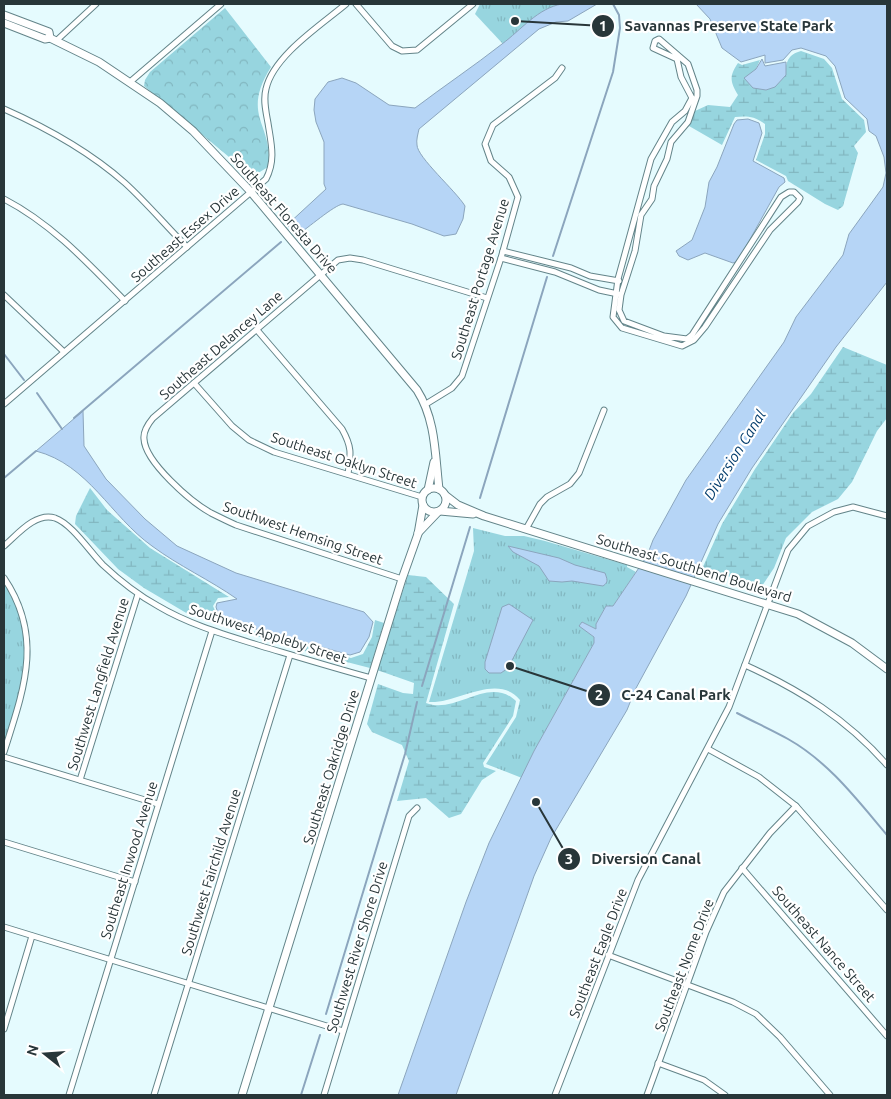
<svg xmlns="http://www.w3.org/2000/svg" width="891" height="1099" font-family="Ubuntu,sans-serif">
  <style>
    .forest { fill: url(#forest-crowns) }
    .wetland { fill: url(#wetland-marsh) }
    .park { fill: url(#park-tufts) }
    .water { fill: #b6d5f6; stroke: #8ba5bd }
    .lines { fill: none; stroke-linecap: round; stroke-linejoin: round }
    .stream { stroke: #8ba5bd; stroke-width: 2 }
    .street-casing { stroke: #638489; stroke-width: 7 }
    .secondary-casing { stroke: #638489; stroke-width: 9 }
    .street { stroke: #fff; stroke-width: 5 }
    .secondary { stroke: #fff; stroke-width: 7 }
    .labels { text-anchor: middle; stroke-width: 4.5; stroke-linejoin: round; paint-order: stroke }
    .street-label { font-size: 14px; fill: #283639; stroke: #fff }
    .water-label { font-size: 15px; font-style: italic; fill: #003b6b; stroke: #fff }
    .leader { fill: none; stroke: #283639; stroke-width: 2 }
    .callout-dot { fill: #283639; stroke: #fff; stroke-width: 2 }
    .mark-label { font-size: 15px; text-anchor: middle; font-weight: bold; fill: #fff }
    .callout-label { font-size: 15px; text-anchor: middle; font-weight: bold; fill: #283639; stroke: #fff; stroke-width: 4.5; stroke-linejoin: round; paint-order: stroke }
  </style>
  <defs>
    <pattern id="forest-crowns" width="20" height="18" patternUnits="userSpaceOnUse" patternTransform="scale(1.25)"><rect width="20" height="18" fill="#97d5df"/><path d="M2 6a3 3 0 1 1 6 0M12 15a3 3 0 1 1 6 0" fill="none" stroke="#82b7c0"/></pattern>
    <pattern id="wetland-marsh" width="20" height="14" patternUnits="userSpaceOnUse" patternTransform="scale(1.25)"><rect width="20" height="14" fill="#97d5df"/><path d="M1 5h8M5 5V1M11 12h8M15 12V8" fill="none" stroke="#82b7c0"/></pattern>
    <pattern id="park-tufts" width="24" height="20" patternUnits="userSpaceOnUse" patternTransform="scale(1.25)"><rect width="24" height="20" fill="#97d5df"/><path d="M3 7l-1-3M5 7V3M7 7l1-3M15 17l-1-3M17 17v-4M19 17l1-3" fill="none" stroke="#82b7c0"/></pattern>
  </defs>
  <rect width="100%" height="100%" fill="#e5fbfe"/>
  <path class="forest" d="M225,8L271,67C240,117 274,123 268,167L253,176L243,173L229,157L144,86L145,80L150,72Z"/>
  <g class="wetland">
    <path d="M801,51L824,59L832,68L842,99L864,120L866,132L854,146L858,153L843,206L838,210L825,204L788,181L786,176L756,160L765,134V124C754,116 747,116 735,117L722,145L689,126L695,111L708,105L730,107L738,95C730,82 729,76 738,63L742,65L760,60L756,69L766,90C797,80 775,58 801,51Z"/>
    <path d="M843,347L887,365V418L877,431L852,482L838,499L812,512L786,538L774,568L762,586L702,569L722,524L755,469L793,413L811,394Z"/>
    <path d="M90,488L107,510L150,548L229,597L218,598L213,606L220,622L351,658L363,654L372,637L375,620L384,623L370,668L308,652L188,614L144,588L118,569L75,524L76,516Z"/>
    <path d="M408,575L426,577L454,604L426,703C456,715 488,675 516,701L513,716L483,763L484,767L496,771L482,780L461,814L449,818L426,798L397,801L409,761L402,745L372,732L367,724L378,684L403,693L413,694L414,683L377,670Z"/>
  </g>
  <g class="park">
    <path d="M480,4H580L503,44L475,14Z"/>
    <path d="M473,528L505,536H524L545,541L627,565V567L636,572L613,606H606L596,624V629L582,622L580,626L594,637V643L534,751L522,778L486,764L516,717L520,700C497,672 457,704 429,702L474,551Z"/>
    <path d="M4,583C41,637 22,689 4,746Z"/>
  </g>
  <g class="water">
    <path d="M562,4H597L568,21L556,22L539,29L419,129C418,134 416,140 417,145C417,157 456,191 465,206L463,219L456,234L444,236L412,224L343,204C334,205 307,229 297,235L287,225L326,189L324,184V142L316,122L314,110L315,99L328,82L342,78L356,83L389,105L415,108C444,86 474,66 502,44C521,30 538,8 562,4Z"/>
    <path d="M696,4H887V282L836,347L752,468L718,524L686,596L635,690L627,710L551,838L534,876L456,1095H398L466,902L489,843L534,751L594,643V637L579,626L582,622L596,629V624L606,606H613L647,556L653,540L686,480L784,342L796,317L843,255L849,234L883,187L886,173L884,157L876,136L869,131L867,119L845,98L835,66L826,56L801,48L792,50L783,60L765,63V55L741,62L722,48L710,19Z"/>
    <path d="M762,59L765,66L786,62V75L775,87L766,90L753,88L744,78L756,69Z"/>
    <path d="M748,119L759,123L762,133L753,161L784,178L785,182L779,187L738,261L733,263L705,253L688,260L679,256L676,251L692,240L705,207L709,182L717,167L734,124L737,120Z"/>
    <path d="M83,411L84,446L106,479L145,519L177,546L236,573L364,612L373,622L369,637L360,652L350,655L220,619L216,607L217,603L237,599C210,580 179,566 152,546C110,516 89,465 36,451Z"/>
    <path d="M508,546L559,558L575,565L605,573C607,579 609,582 603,586L572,581L562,582L549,581L539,566L513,552Z"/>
    <path d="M509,604L533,620L508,668L501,673H489L485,669V662L502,607Z"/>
  </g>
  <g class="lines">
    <g class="stream">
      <path d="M553,256L613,72L620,28L619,15L613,4"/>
      <path d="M4,354L24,380"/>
      <path d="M37,393L62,429"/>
      <path d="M74,418L281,242"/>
      <path d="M4,478L36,451"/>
      <path d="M480,498L547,277"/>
      <path d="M422,686L470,527"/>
      <path d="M737,713C754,722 772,730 788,739C829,762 858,801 887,835"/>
      <path d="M326,1014L405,754L417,702"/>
      <path d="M301,1095L320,1035"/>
    </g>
    <g class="street-casing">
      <g id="street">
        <path d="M356,4L392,46L402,51L417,50L473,4"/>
        <path d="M659,39L688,64L697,90V96L688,122L671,142L667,159L654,186L652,199L641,215L635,251L621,295L619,310L624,321L664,336L687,339L692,335L781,197L789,192H794L800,198L798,202L770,230L705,327L694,340L682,346L622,328L613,317L618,279L651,159L672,122L685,111L692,98L681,77L677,59L653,48L655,41Z"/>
        <path d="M56,41L96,4"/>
        <path d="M130,82L221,4"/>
        <path d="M4,109C47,128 90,152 125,183C147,203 166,226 187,247"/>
        <path d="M4,199C52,224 87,262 125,301"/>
        <path d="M503,251L571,268L590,276L619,281"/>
        <path d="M501,258L555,272L599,290L618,294"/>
        <path d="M4,295L64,352"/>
        <path d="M257,330L342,429C352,447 351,453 348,474"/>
        <path d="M194,383L232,426L249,440L274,452L422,497"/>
        <path d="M4,404L266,179C276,160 271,143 268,123C266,112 263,100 266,89C273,56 321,25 346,4"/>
        <path d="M426,404L452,388L462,376L501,258L518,197L509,177L491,161L485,144L493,125L555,78L562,68"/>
        <path d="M526,529L540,504L547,497L570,484L579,473L604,410"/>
        <path d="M4,546C17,535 35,512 55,518C72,524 90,552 103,565C120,581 138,595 158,606C190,625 226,635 261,646C298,657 334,668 371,678"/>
        <path d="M4,578C44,637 24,689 4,752"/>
        <path d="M402,579L236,525C227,521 219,517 211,513C191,502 145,462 144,439C143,431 148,424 153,418L338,260L350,258L363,260L487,298"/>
        <path d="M745,665C800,690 847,719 887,765"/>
        <path d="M708,749L759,777L796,806L887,910"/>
        <path d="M4,757L158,804"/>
        <path d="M80,780L138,594"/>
        <path d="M4,842L135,882"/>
        <path d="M742,868L887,1036"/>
        <path d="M4,927L343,1031"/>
        <path d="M608,955L733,1002L756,1014L780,1037L830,1095"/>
        <path d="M4,1029L32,936"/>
        <path d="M658,1063L704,1080L725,1095"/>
        <path d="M69,1095L212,631"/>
        <path d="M154,1095L290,655"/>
        <path d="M324,1095L409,816L417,808"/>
        <path d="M555,1095L638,880L729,707L788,550L808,526L834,512L853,507L887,516"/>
        <path d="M647,1095L706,932L724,892L770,833L796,806"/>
      </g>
    </g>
    <g class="secondary-casing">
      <g id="secondary">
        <path d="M4,15L49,32L50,38"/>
        <path d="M4,23L45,39L50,38L99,62L160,103L193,131L251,192L417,390C436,420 435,455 439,489"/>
        <circle cx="434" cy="500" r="12"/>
        <path d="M428,490L434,462"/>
        <path d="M445,495L458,505L484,516L798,614L852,643L887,669"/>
        <path d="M440,511L473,514"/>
        <path d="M418,533L438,512"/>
        <path d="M242,1095L402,579L418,534L423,505"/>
      </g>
    </g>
    <use href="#street" class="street"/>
    <use href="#secondary" class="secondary"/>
  </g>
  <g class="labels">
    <g class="street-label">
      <text transform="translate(284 213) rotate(49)" y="5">Southeast Floresta Drive</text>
      <text transform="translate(185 234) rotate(-41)" y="5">Southeast Essex Drive</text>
      <text transform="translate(480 279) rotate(-73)" y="5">Southeast Portage Avenue</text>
      <text transform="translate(221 345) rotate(-41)" y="5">Southeast Delancey Lane</text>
      <text transform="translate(344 460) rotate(18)" y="5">Southeast Oaklyn Street</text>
      <text transform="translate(303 533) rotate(19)" y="5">Southwest Hemsing Street</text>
      <text transform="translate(694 568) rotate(17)" y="5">Southeast Southbend Boulevard</text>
      <text transform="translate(268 634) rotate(18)" y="5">Southwest Appleby Street</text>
      <text transform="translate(98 684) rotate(-73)" y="5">Southwest Langfield Avenue</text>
      <text transform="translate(331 767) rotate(-73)" y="5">Southeast Oakridge Drive</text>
      <text transform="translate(129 860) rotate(-73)" y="5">Southeast Inwood Avenue</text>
      <text transform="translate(211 872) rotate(-73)" y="5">Southwest Fairchild Avenue</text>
      <text transform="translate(824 944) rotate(49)" y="5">Southeast Nance Street</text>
      <text transform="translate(357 947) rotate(-73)" y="5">Southwest River Shore Drive</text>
      <text transform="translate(598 953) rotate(-69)" y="5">Southeast Eagle Drive</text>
      <text transform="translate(684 965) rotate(-69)" y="5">Southeast Nome Drive</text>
    </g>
    <g class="water-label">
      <text transform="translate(735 455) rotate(-58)" y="5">Diversion Canal</text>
    </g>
  </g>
  <path class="leader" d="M515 21L603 26M510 666L599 695M536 802L569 859"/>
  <g class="callout-dot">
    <circle cx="515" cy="21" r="5"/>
    <circle cx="510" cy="666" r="5"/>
    <circle cx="536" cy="802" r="5"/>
    <circle cx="603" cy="26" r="12"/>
    <circle cx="599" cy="695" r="12"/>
    <circle cx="569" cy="859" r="12"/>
  </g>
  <g class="mark-label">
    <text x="603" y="31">1</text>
    <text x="599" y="700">2</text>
    <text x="569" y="864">3</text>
  </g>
  <g class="callout-label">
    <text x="729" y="31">Savannas Preserve State Park</text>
    <text x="676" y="700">C-24 Canal Park</text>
    <text x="646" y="864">Diversion Canal</text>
  </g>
  <rect width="891" height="1099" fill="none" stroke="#283639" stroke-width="10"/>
  <g transform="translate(45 1054) rotate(287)" stroke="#ffffff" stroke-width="4" paint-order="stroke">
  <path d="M0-4L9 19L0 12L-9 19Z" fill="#283639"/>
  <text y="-8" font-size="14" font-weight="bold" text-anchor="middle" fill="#283639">N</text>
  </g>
</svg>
